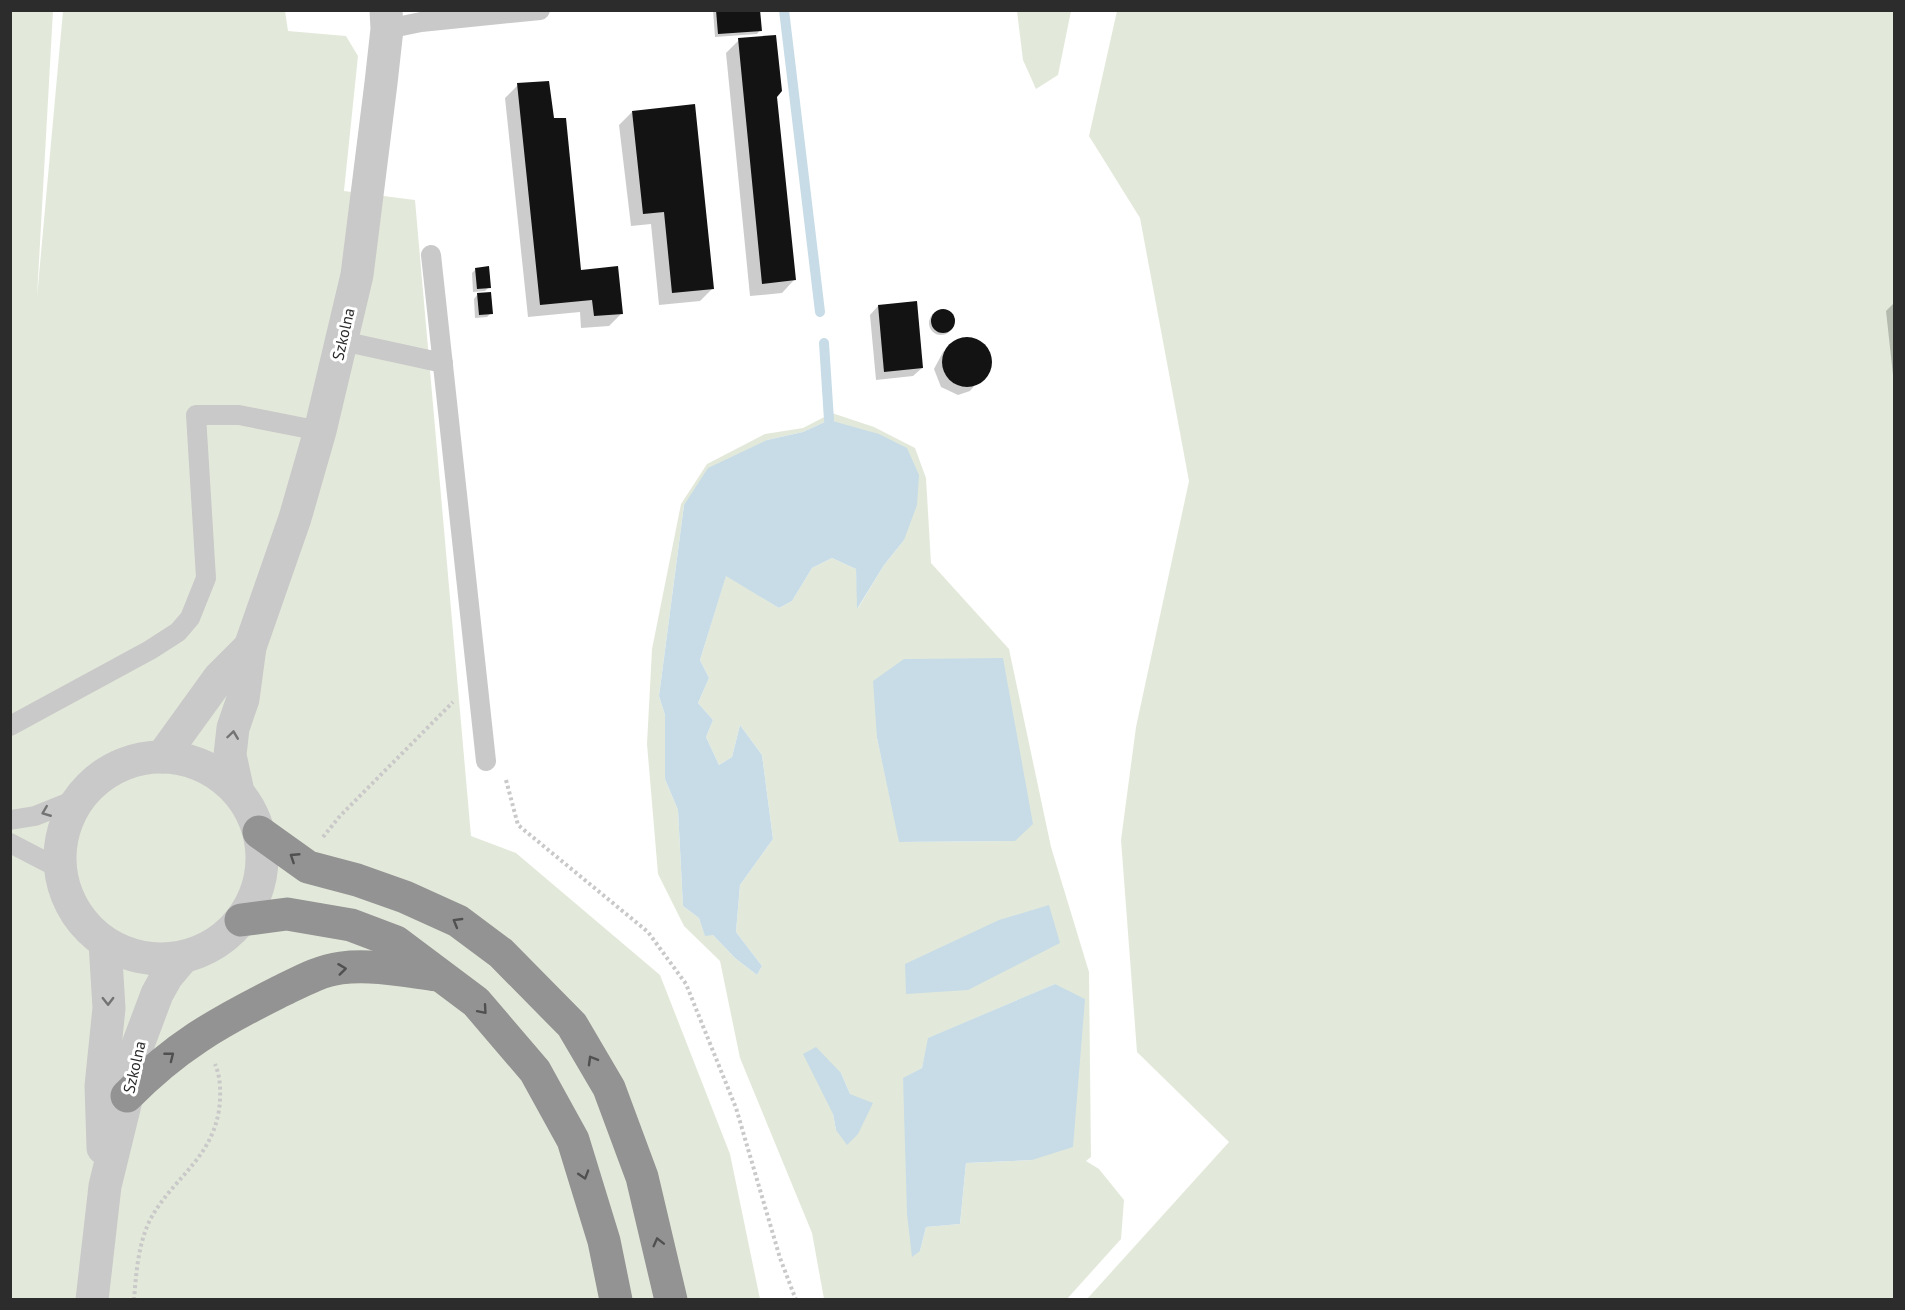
<svg xmlns="http://www.w3.org/2000/svg" width="1905" height="1310" font-family="'PT Sans',sans-serif">
  <style>
    .green { fill: #e3e9da; fill-rule: evenodd }
    .water { fill: #c7dce7 }
    .shadow { fill: #0003 }
    .lines { fill: none; stroke-linecap: round; stroke-linejoin: round }
    .stream { stroke: #c7dce7; stroke-width: 10 }
    .building { fill: #131313 }
    .path { stroke: #c9c9c9; stroke-width: 4; stroke-dasharray: 3 3; stroke-linecap: butt }
    .service { stroke: #c9c9c9; stroke-width: 20 }
    .tertiary { stroke: #c9c9c9; stroke-width: 33 }
    .motorway { stroke: #939393; stroke-width: 33 }
    .oneway { stroke: #737373 }
    .oneway2 { stroke: #505050 }
    .labels { text-anchor: middle; stroke-width: 6; stroke-linejoin: round; paint-order: stroke }
    .street-label { font-size: 16px; fill: #2c2c2c; stroke: #fff }
  </style>
  <rect width="100%" height="100%" fill="#fff"/>
  <g class="green">
    <path d="M10,11H53L37,297L63,11H285L288,31L346,36L358,56L344,191L415,200L471,836L516,853L660,975L730,1154L760,1299H11Z"/>
    <path d="M1017,11H1071L1058,75L1036,89L1023,60Z"/>
    <path d="M1117,11H1894V1299H1087L1229,1142L1137,1052L1121,840L1136,727L1189,481L1140,218L1089,136Z"/>
    <path d="M832,413L874,427L915,448L926,478L931,563L1009,649L1051,847L1089,972L1091,1157L1086,1161L1099,1169L1124,1200L1121,1239L1067,1299H824L812,1233L740,1058L720,961L684,926L658,874L647,744L652,649L681,504L707,464L765,434L803,428ZM829,420L904,540L884,565L858,608L856,569L832,558L812,568L792,601L779,608L726,575L700,660L709,678L698,703L713,720L706,737L719,765L732,757L740,725L762,755L773,839L740,885L736,932L762,966L757,975L735,958L713,935H705L699,918L683,906L678,810L665,779V715L659,696L684,505L767,440L803,432ZM877,738L1015,841L900,842ZM1055,984L1032,1160L966,1163L960,1224L926,1227L920,1251L903,1079L922,1068L929,1038ZM841,1073L850,1094L836,1130L833,1114Z"/>
  </g>
  <g class="water">
    <path d="M829,420L879,434L907,448L919,475L917,505L904,540L884,565L857,609L856,569L832,558L812,568L792,601L779,608L726,576L700,660L709,678L698,703L713,720L706,737L719,765L732,757L740,725L762,755L773,839L740,885L736,932L762,966L757,975L735,958L713,935L705,936L699,918L683,906L678,810L665,779V715L659,696L684,505L708,468L767,440L803,432Z"/>
    <path d="M1003,658L1033,824L1015,841L899,842L877,738L873,681L904,659Z"/>
    <path d="M1049,905L1060,943L968,990L906,994L905,964L999,920Z"/>
    <path d="M1055,984L1085,999L1073,1147L1032,1160L966,1163L960,1224L926,1227L920,1251L912,1257L907,1214L903,1078L922,1068L928,1038Z"/>
    <path d="M816,1047L841,1073L850,1094L873,1103L858,1134L847,1145L836,1130L833,1114L803,1054Z"/>
  </g>
  <g class="shadow">
    <path d="M713,10H759L760,30L757,34L715,37Z"/>
    <path d="M739,40L775,97L794,280L782,293L750,296L726,53Z"/>
    <path d="M518,85L580,272L622,313L609,326L581,328L580,312L528,317L505,98Z"/>
    <path d="M632,112L713,288L700,301L659,305L651,224L631,226L619,125Z"/>
    <path d="M476,269L489,287L485,291L473,292L472,273Z"/>
    <path d="M477,295L491,313L487,317L475,318L474,299Z"/>
    <path d="M1894,303V375H1893L1886,311Z"/>
    <path d="M878,306L922,368L913,376L876,380L870,315Z"/>
    <circle cx="941" cy="323" r="12"/>
    <path d="M970,338L987,348L991,366L970,391L958,395L941,387L934,369L943,352L952,343Z"/>
  </g>
  <g class="lines">
    <g class="stream">
      <path d="M784,10L820,312"/>
      <path d="M824,343L829,420"/>
    </g>
  </g>
  <g class="building">
    <path d="M716,10H760L762,31L718,34Z"/>
    <path d="M776,35L782,91L777,97L796,280L762,284L738,38Z"/>
    <path d="M549,81L554,118H566L581,270L618,266L623,314L594,316L592,300L540,305L517,83Z"/>
    <path d="M695,104L714,289L672,293L664,212L643,214L632,111Z"/>
    <path d="M489,266L491,288L477,289L475,268Z"/>
    <path d="M491,292L493,314L479,315L477,293Z"/>
    <path d="M917,301L923,368L884,372L878,305Z"/>
    <circle cx="943" cy="321" r="12"/>
    <circle cx="967" cy="362" r="25"/>
  </g>
  <g class="lines">
    <g class="path">
      <path d="M506,780L518,825L648,932L686,984L736,1108L780,1258L796,1300"/>
      <path d="M323,837L340,816L453,702"/>
      <path d="M134,1300C136,1274 138,1246 149,1222C170,1180 211,1161 219,1110C221,1095 221,1078 215,1064"/>
    </g>
    <g class="service">
      <path d="M387,29L421,22L540,10"/>
      <path d="M431,255L486,761"/>
      <path d="M342,341L443,363"/>
      <path d="M10,726L150,650L178,632L190,618L206,578L196,415H239L320,431"/>
      <path d="M10,820L35,816L80,798"/>
      <path d="M10,843L60,869"/>
    </g>
    <g class="tertiary">
      <path d="M162,757L219,678L250,647"/>
      <circle cx="161" cy="858" r="101"/>
      <path d="M238,792L230,755L233,728L243,699L250,647L295,518L320,431L357,275L381,83L387,29L386,10"/>
      <path d="M103,1148L101,1086L109,1008L105,943"/>
      <path d="M92,1300L105,1186L127,1096L133,1058L157,994L167,976L183,957"/>
    </g>
    <g class="motorway">
      <path d="M259,832L308,867L357,880L405,897L458,921L501,953L572,1025L609,1088L642,1177L671,1300"/>
      <path d="M241,920L287,914L351,925L396,942L476,1002L535,1071L573,1140L604,1241L616,1300"/>
      <path d="M127,1096C175,1047 217,1023 277,993C298,983 318,971 341,968C372,964 406,971 437,975"/>
    </g>
  </g>
  <defs><path id="oneway-chevron" d="M-2-3.5L2.5 0L-2 3.5" fill="none" stroke-width="1.6" stroke-linecap="round" stroke-linejoin="round" transform="scale(1.5)"/></defs>
  <g class="oneway">
    <use href="#oneway-chevron" transform="translate(233 735) rotate(-82)"/>
    <use href="#oneway-chevron" transform="translate(46 812) rotate(158)"/>
    <use href="#oneway-chevron" transform="translate(108 1001) rotate(89)"/>
  </g>
  <g class="oneway2">
    <use href="#oneway-chevron" transform="translate(294 857) rotate(-147)"/>
    <use href="#oneway-chevron" transform="translate(457 922) rotate(-150)"/>
    <use href="#oneway-chevron" transform="translate(342 969) rotate(-7)"/>
    <use href="#oneway-chevron" transform="translate(483 1010) rotate(49)"/>
    <use href="#oneway-chevron" transform="translate(170 1056) rotate(-38)"/>
    <use href="#oneway-chevron" transform="translate(592 1060) rotate(-120)"/>
    <use href="#oneway-chevron" transform="translate(584 1175) rotate(73)"/>
    <use href="#oneway-chevron" transform="translate(658 1242) rotate(-104)"/>
  </g>
  <g class="labels">
    <g class="street-label">
      <text transform="translate(343 334) rotate(-77)" y="6">Szkolna</text>
      <text transform="translate(134 1067) rotate(-77)" y="6">Szkolna</text>
    </g>
  </g>
  <rect width="1905" height="1310" fill="none" stroke="#2c2c2c" stroke-width="24"/>
</svg>
